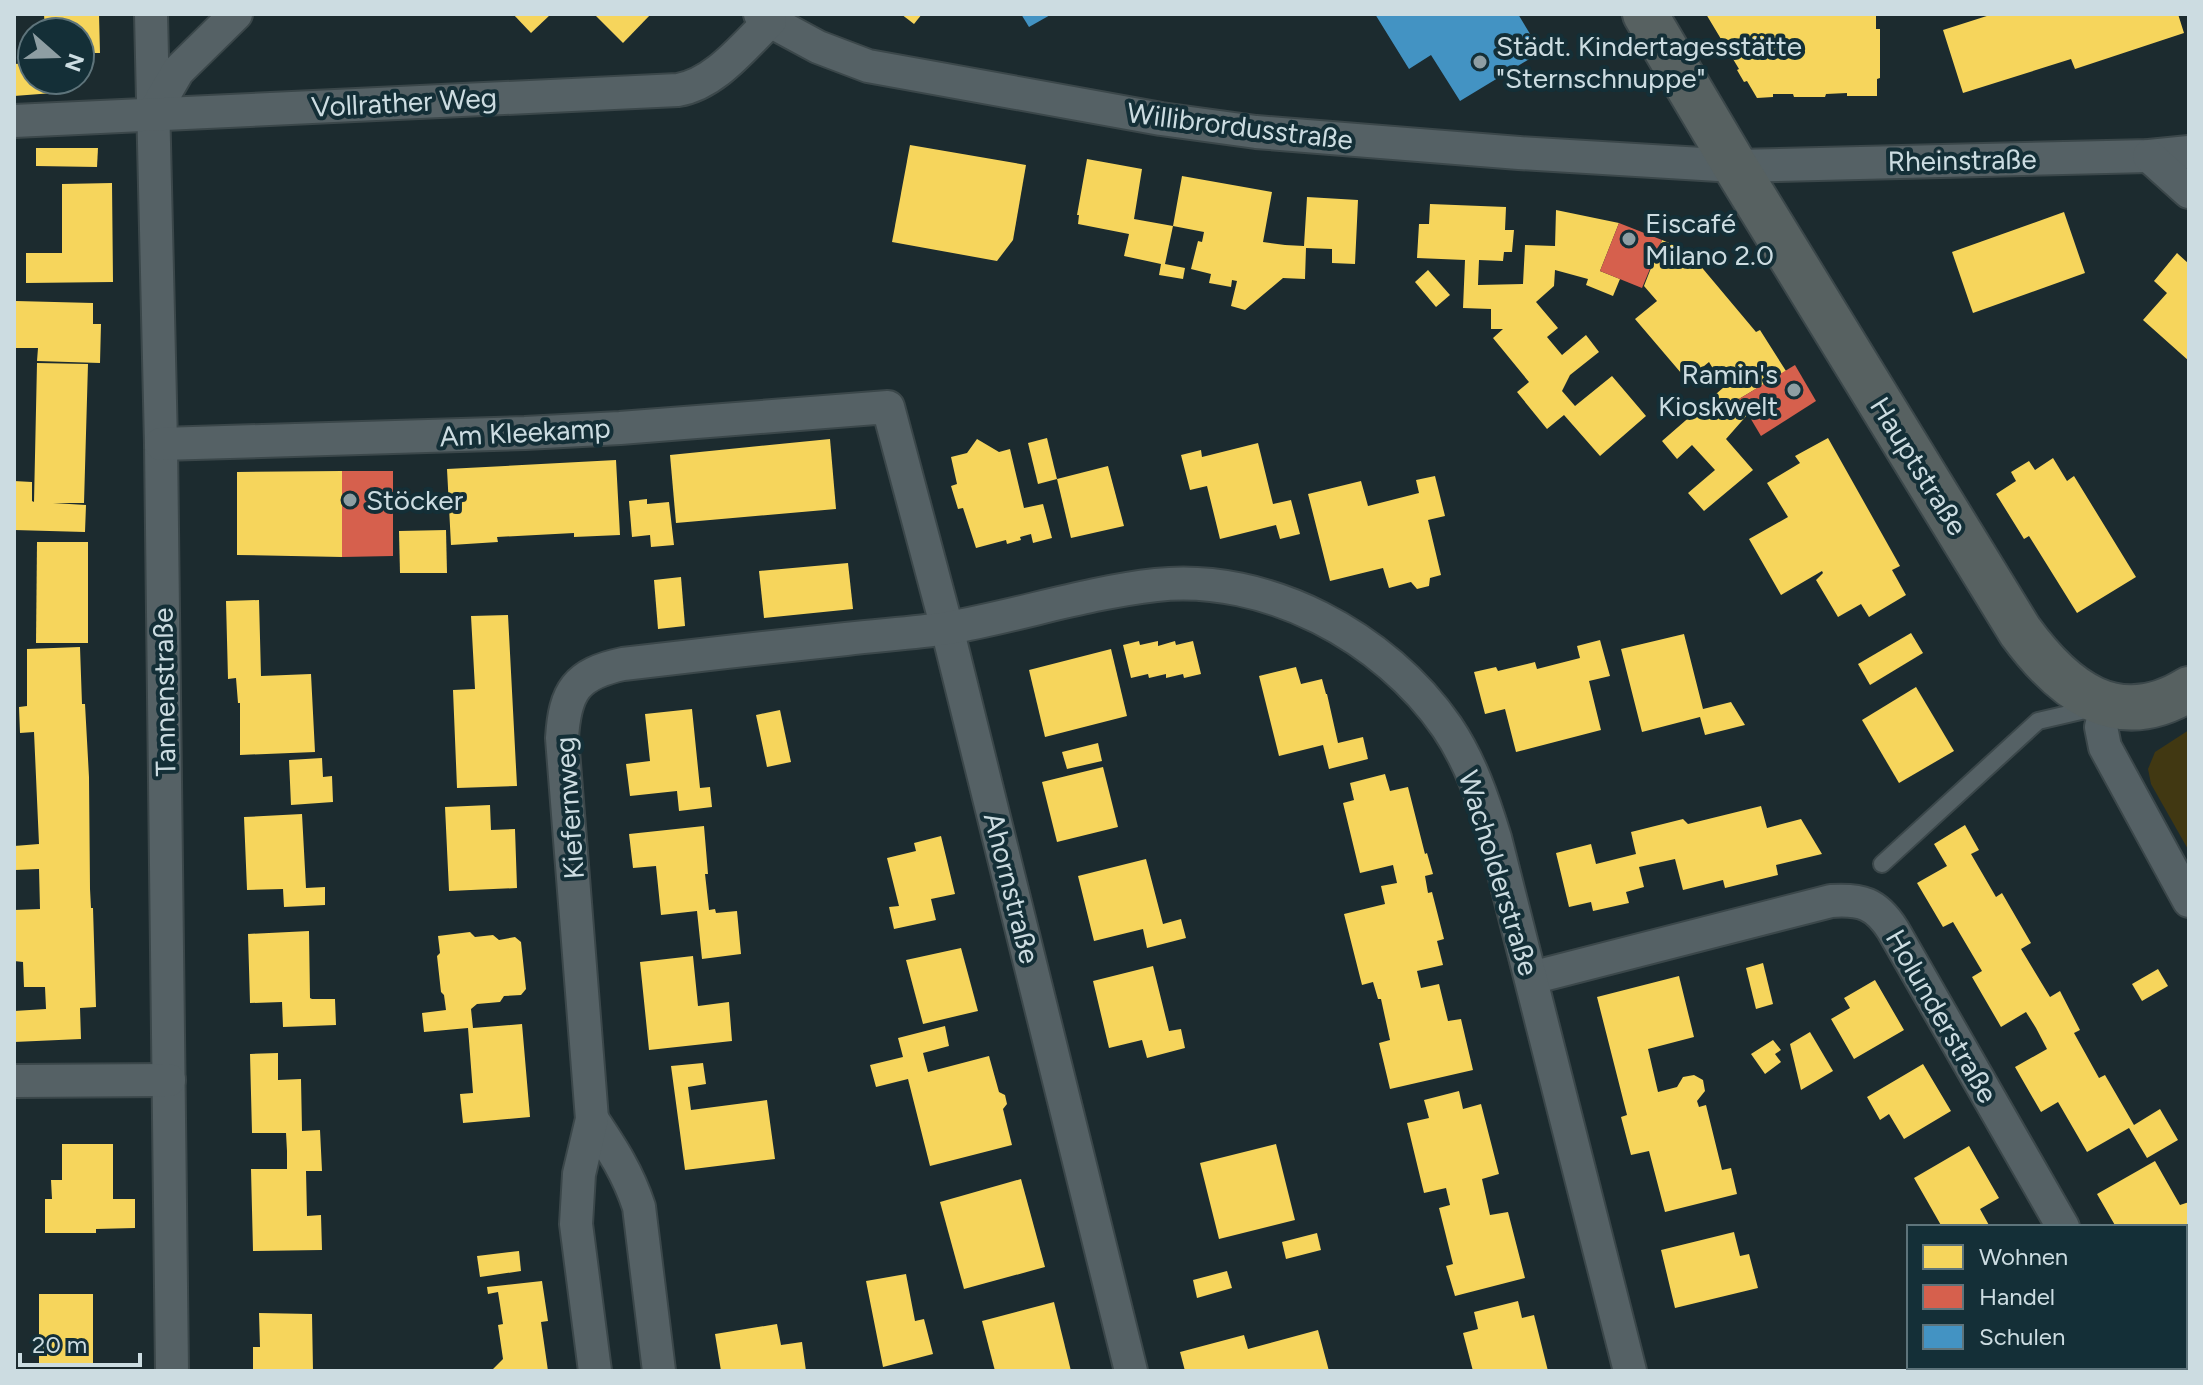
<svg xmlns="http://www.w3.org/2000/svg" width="2203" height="1385" font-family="Figtree,sans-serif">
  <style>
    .green { fill: #413812 }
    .homes { fill: #f6d55c }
    .shops { fill: #d6604d }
    .schools { fill: #4393c3 }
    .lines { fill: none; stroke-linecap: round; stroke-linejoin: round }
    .lane-casing { stroke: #3b474a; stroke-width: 20 }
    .street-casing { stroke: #3b474a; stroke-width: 36 }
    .secondary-casing { stroke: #3b474a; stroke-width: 48 }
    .lane { stroke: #556165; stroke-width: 16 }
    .street { stroke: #556165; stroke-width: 32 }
    .secondary { stroke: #576161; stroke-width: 44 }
    .poi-dot { fill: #8e9ea3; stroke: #142f37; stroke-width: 3 }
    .labels { text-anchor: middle; stroke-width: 8; stroke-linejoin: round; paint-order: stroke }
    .poi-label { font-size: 28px; fill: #ccdce1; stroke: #142f37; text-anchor: start }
    .street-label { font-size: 28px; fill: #ccdce1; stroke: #142f37 }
  </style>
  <rect width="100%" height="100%" fill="#1c2b2f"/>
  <path class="green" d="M2189,730V851L2151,784L2148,769L2155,752Z"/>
  <g class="homes">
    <path d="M44,14H99L100,53H80V32H45Z"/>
    <path d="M513,14H551L531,33Z"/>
    <path d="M594,14H651L623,43Z"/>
    <path d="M901,14H922L914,24Z"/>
    <path d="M1706,14H1804L1807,16L1876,14V29H1880V78L1877,79V96H1847V93L1826,94L1825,97H1794L1793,94H1773V97L1757,98L1747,81L1744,82L1737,70L1739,69Z"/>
    <path d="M1993,14H2178L2184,33L2075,69L2071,59L1963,93L1943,30Z"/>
    <path d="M32,63V80H52L53,93L14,96V64Z"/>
    <path d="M910,145L1026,165L1013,240L997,261L892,242Z"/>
    <path d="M36,148H98L97,167L36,166Z"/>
    <path d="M1087,159L1142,169L1134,219L1173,226L1165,264L1185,268L1183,279L1159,275L1161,264L1124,256L1129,234L1078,224L1079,215H1077Z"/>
    <path d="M1182,176L1272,192L1263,242L1285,245L1304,246L1307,197L1358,200L1355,264L1332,263V249L1306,248L1305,279L1283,278L1245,310L1231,306L1237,281L1232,280L1231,287L1209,283L1211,274L1191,269L1198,241L1202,242L1204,232L1173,226Z"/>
    <path d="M112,183L113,282L26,283V253H62V184Z"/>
    <path d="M1430,204L1506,207L1505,230H1514L1512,252H1504L1503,261L1479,260L1478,285L1523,284L1525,245L1555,246L1556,210L1619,223L1600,271L1620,279L1613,296L1586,285L1588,279L1555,270L1554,286L1536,302L1558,328L1547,337L1562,355L1586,335L1599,352L1570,375L1562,391L1575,406L1612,376L1646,416L1600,456L1564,415L1547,429L1517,392L1529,382L1493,338L1503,329H1491V309L1463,308L1465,260L1417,258L1419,224H1429Z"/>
    <path d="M2064,212L2085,273L1973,313L1952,252Z"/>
    <path d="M1662,240L1688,251L1756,332L1760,330L1786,371L1739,399L1748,414L1726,439L1753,470L1704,511L1688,493L1715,470L1692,445L1677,459L1662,441L1724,387L1709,362L1687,380L1635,319L1657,301L1644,286Z"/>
    <path d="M2177,253L2189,264V361L2143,320L2167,293L2154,281Z"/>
    <path d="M1428,270L1450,295L1436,307L1415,282Z"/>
    <path d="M16,301L93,303V324H101L100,363L37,361L38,348H14Z"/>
    <path d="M37,363L88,364L84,503H53L86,505L85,532L14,530V481L32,482V501L34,502Z"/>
    <path d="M1047,438L1057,479L1038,484L1028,443Z"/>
    <path d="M1828,438L1900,566L1892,570L1906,595L1869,617L1861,604L1838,617L1816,580L1823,573L1822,571L1781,595L1749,539L1788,517L1767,483L1800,463L1795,456Z"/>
    <path d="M830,439L836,509L676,523L670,455Z"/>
    <path d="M977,439L999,452L1010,449L1024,508L1043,504L1052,538L1033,543L1031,534L1020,537L1021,540L1007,544L1006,540L976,548L963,508L958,509L951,486L957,484L951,457L967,453Z"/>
    <path d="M1258,443L1273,504L1291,500L1300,534L1280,539L1276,525L1220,539L1207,486L1190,490L1181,455L1201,450L1202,457Z"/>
    <path d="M2053,458L2067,481L2074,476L2136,577L2077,613L2029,536L2024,539L1996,494L2016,481L2011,472L2029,461L2035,470Z"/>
    <path d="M616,460L620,535L574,537V533L497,537L498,542L451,545L447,469Z"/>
    <path d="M1108,466L1124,526L1071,538L1057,479Z"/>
    <path d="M342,471V557L237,555V472Z"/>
    <path d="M1435,476L1445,516L1428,520L1441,575L1430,578L1429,586L1417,589L1411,582L1389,588L1383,568L1330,581L1308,494L1361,481L1368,506L1419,493L1416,480Z"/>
    <path d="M647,499V504L669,502L674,545L651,547L650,535L632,537L629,501Z"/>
    <path d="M446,530L447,573H400L399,531Z"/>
    <path d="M37,542H88V643H36Z"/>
    <path d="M848,563L853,609L764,618L759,571Z"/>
    <path d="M681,577L685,626L658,629L654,580Z"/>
    <path d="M259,600L261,676L311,674L315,752L240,755V703H238L236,678L228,679L226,601Z"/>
    <path d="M508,615L517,786L457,788L453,690L475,689L471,616Z"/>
    <path d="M1911,633L1923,653L1870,685L1858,664Z"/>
    <path d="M1684,634L1703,709L1731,702L1745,725L1705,735L1700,717L1642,732L1621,649Z"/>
    <path d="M1600,640L1610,676L1589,681L1601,730L1516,752L1505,709L1485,714L1474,672L1496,667L1498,671L1535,662L1537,669L1580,658L1577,646Z"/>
    <path d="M1139,641L1140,645L1158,641V646L1175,641L1176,645L1193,641L1201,674L1184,678L1183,674L1166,678V674L1149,678L1148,674L1131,678L1123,645Z"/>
    <path d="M80,647L82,704H85L89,777L90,889L91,908H93L96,1007L80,1008L81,1039L14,1042V1011L46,1009L45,987H24L23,962L14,961V910L40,909L39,869L15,870L14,846L39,844L34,732L20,733L19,707L27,706V649Z"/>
    <path d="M1111,649L1127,716L1045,737L1029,670Z"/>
    <path d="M1296,667L1301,684L1322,679L1326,694H1327L1338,743L1363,737L1368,759L1329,769L1323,745L1279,756L1259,676Z"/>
    <path d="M1916,687L1954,751L1899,783L1862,720Z"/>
    <path d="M692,709L700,788L710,787L712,807L679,811L677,791L630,796L626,764L650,761L645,714Z"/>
    <path d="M780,710L791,762L767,767L756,715Z"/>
    <path d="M1098,743L1102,761L1067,769L1062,752Z"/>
    <path d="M322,758L323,777L332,776L333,802L291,805L289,760Z"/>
    <path d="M1103,767L1118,827L1057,842L1042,782Z"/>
    <path d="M1385,774L1390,791L1408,787L1425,854L1427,853L1433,874L1425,876L1428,893L1432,892L1444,939L1437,941L1443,965L1417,971L1421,988L1439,984L1448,1021L1461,1019L1473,1070L1390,1089L1379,1043L1390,1040L1381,999H1378L1373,982L1362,985L1344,914L1385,904L1381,886L1397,883L1393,865L1360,873L1343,803L1354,800L1350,783Z"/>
    <path d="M490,805L491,830L515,829L517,888L449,891L445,807Z"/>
    <path d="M1761,806L1767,828L1801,819L1822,854L1776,865L1778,875L1725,888L1723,880L1683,890L1675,859L1639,867L1644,887L1626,892L1629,903L1593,911L1591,902L1569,907L1556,853L1591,844L1596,864L1636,854L1631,832L1683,819L1688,824Z"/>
    <path d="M302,814L306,888L325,887V905L284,907L283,889L247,890L244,817Z"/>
    <path d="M1965,825L1979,850L1971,854L1996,897L2002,893L2031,943L2021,949L2050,997L2060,991L2080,1030L2074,1033L2099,1078L2105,1075L2134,1125L2160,1109L2178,1140L2147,1158L2129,1128L2087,1152L2058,1102L2041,1112L2015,1067L2047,1049L2036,1028L2026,1012L2001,1027L1972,977L1982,971L1953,922L1943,927L1917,883L1947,866L1934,844Z"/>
    <path d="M704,826L708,874H705L709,910L715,909L716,913L737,911L741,954L702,959L697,911L661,915L656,866L633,868L629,834Z"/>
    <path d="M941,836L955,894L931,899L936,920L894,929L889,907L899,906L887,858L916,851L914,843Z"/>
    <path d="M1146,859L1163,924L1181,919L1186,938L1147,948L1143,929L1094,941L1078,876Z"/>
    <path d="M309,931L310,998L312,999H335L336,1025L283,1027L282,1002L250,1003L248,934Z"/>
    <path d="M470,932L475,937L493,935L499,940L515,937L521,942L526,989L521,995L504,996L500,1002L477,1004L471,1009L473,1028L522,1024L530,1117L463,1123L460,1094L473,1093L468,1028L424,1032L422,1013L446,1010L444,995L441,992L437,956L440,953L438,936Z"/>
    <path d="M961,948L978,1011L923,1024L906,960Z"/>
    <path d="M693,956L698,1006L729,1002L732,1041L649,1050L640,962Z"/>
    <path d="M1763,963L1773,1004L1756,1009L1746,968Z"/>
    <path d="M1153,966L1169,1031L1181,1029L1185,1048L1147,1058L1142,1040L1109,1048L1093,981Z"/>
    <path d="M2158,969L2168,986L2142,1001L2132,984Z"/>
    <path d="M1679,976L1694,1037L1648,1049L1658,1092L1677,1087L1683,1077L1694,1075L1703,1080L1705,1091L1697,1101L1699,1107L1706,1105L1722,1170L1731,1168L1737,1194L1665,1212L1649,1151L1631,1155L1621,1117L1627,1115L1597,997Z"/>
    <path d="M1875,980L1904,1030L1854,1059L1831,1019L1850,1008L1844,998Z"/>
    <path d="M945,1026L949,1046L923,1053L928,1072L989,1056L999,1092L1005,1095L1007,1104L1003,1109L1012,1145L930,1166L908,1079L876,1087L870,1065L903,1057L898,1038Z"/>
    <path d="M1810,1032L1833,1071L1801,1090L1790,1044Z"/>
    <path d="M1773,1040L1781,1050L1775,1054L1781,1062L1765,1074L1751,1054Z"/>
    <path d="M278,1053V1080L301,1079L302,1131L320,1130L322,1171H306L307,1216L321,1215L322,1250L253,1251L251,1169H287V1151L286,1133H252L250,1054Z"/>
    <path d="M703,1063L706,1084L688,1087L691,1110L767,1100L775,1159L685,1170L671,1066Z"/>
    <path d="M1923,1064L1951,1111L1904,1139L1889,1114L1880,1120L1867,1097Z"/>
    <path d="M1459,1091L1463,1109L1481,1104L1499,1174L1482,1179L1490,1215L1508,1212L1525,1278L1455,1296L1446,1266L1453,1264L1439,1208L1450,1205L1446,1188L1424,1193L1407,1123L1429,1118L1424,1100Z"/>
    <path d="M62,1144H113V1199H135V1228L96,1229V1233H45V1199H52L51,1180H62Z"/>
    <path d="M1276,1144L1295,1220L1219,1239L1200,1163Z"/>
    <path d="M1969,1146L1999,1198L1980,1209L1990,1227H1942L1914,1178Z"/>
    <path d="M2155,1161L2180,1205L2189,1202V1267L2185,1269V1227H2116L2097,1194Z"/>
    <path d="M1021,1179L1045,1267L964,1289L940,1202Z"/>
    <path d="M1734,1232L1740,1256L1749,1254L1758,1288L1675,1308L1661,1250Z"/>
    <path d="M1317,1233L1321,1250L1286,1259L1282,1242Z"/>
    <path d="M519,1251L521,1271L480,1277L477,1256Z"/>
    <path d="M1227,1271L1232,1288L1197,1298L1193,1280Z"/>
    <path d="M906,1274L915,1321L924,1319L933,1354L883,1367L866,1281Z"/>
    <path d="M542,1281L548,1321L541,1322L548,1371H491L503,1359L498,1325L503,1324L498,1292L488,1294L487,1287Z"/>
    <rect x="39" y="1294" width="54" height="73"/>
    <path d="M1518,1301L1522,1318L1534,1315L1548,1371H1473L1463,1333L1478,1329L1474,1312Z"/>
    <path d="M1054,1302L1071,1371H995L982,1321Z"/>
    <path d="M259,1313L312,1314L313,1371H253V1347H260Z"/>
    <path d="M777,1324L781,1345L802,1342L806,1371H721L715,1334Z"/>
    <path d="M1318,1330L1329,1371H1185L1180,1352L1244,1335L1248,1349Z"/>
  </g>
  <g class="shops">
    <path d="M1619,223L1662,240L1642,288L1600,271Z"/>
    <path d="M1795,365L1816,401L1761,436L1739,399Z"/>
    <path d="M342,471H393V556L342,557Z"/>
  </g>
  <g class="schools">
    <path d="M1021,14H1052L1029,27Z"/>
    <path d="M1375,14H1518L1541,52L1460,101L1431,55L1409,69Z"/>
  </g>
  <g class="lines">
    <g class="lane-casing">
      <path id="lane" d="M1882,864L2038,721L2094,708"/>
    </g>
    <g class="street-casing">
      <g id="street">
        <path d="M151,14L161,444L172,1371"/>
        <path d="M760,14L770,21L818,47L868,66L1161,119L1256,132L1519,153L1735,166L2149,156L2189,152"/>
        <path d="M153,114L178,71L236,14"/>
        <path d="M14,121L678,90C715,84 744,46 770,21"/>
        <path d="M2149,156L2189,192"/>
        <path d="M161,444L525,433L620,428L888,407L947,628L1131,1371"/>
        <path d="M2107,704L2101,727L2105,747L2189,901"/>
        <path d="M1531,978L1831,901C1861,899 1876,903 1893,930L2063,1227"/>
        <path d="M14,1081L169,1080"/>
        <path d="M592,1119C612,1149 628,1173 639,1207L659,1371"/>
        <path d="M2185,1342L2189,1340"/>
        <path d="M595,1371L576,1224L579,1174L592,1119L562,738C565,691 576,674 623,664C697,655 772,647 846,639C880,635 914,633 948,628C1017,616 1085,593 1156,585C1267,573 1385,637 1447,727C1470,761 1483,799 1495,838L1630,1371"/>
        <path d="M2130,1371L2138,1367"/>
      </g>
    </g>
    <g class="secondary-casing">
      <path id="secondary" d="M1645,14L1735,166L2020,631C2063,690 2117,734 2189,689"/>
    </g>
    <use href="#lane" class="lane"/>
    <use href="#street" class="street"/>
    <use href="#secondary" class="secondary"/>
  </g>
  <g class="poi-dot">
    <circle cx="1480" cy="62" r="8"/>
    <circle cx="1629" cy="239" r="8"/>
    <circle cx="1794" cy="390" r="8"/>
    <circle cx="350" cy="500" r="8"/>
  </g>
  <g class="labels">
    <g class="poi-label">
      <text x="1496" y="56">Städt. Kindertagesstätte<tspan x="1496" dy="32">"Sternschnuppe"</tspan></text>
      <text x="1645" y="233">Eiscafé<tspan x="1645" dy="32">Milano 2.0</tspan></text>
      <text x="1778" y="384" text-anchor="end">Ramin's<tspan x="1778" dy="32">Kioskwelt</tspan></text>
      <text x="366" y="510">Stöcker</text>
    </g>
    <g class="street-label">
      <text transform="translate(404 102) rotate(-3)" y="10">Vollrather Weg</text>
      <text transform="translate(1240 126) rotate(7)" y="10">Willibrordusstraße</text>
      <text transform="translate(1962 160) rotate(-1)" y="10">Rheinstraße</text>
      <text transform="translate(525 432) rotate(-3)" y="10">Am Kleekamp</text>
      <text transform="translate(1919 466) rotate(58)" y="10">Hauptstraße</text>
      <text transform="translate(164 692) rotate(-91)" y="10">Tannenstraße</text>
      <text transform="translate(569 808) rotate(-94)" y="10">Kiefernweg</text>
      <text transform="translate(1499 873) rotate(73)" y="10">Wacholderstraße</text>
      <text transform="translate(1012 888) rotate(76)" y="10">Ahornstraße</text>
      <text transform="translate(1942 1016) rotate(60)" y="10">Holunderstraße</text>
    </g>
  </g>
  <rect width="2203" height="1385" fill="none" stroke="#ccdce1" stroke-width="32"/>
  <rect x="1907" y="1225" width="280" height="144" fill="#142f37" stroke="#5e747b" stroke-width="2"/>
  <rect x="1923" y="1245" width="40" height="24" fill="#f6d55c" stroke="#5e747b" stroke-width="2"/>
  <text x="1979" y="1265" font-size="24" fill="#ccdce1">Wohnen</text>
  <rect x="1923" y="1285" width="40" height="24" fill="#d6604d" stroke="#5e747b" stroke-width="2"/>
  <text x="1979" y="1305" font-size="24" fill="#ccdce1">Handel</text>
  <rect x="1923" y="1325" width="40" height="24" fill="#4393c3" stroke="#5e747b" stroke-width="2"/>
  <text x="1979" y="1345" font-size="24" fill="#ccdce1">Schulen</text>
  <g transform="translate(56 56) rotate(110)"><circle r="38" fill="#142f37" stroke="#5e747b" stroke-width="2"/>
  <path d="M0-6L14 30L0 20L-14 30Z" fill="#8e9ea3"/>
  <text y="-12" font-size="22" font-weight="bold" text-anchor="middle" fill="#ccdce1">N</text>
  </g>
  <path d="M20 1353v12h120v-12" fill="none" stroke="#ccdce1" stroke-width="4"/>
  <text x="32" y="1353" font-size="24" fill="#ccdce1" stroke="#142f37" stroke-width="6" paint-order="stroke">20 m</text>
</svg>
